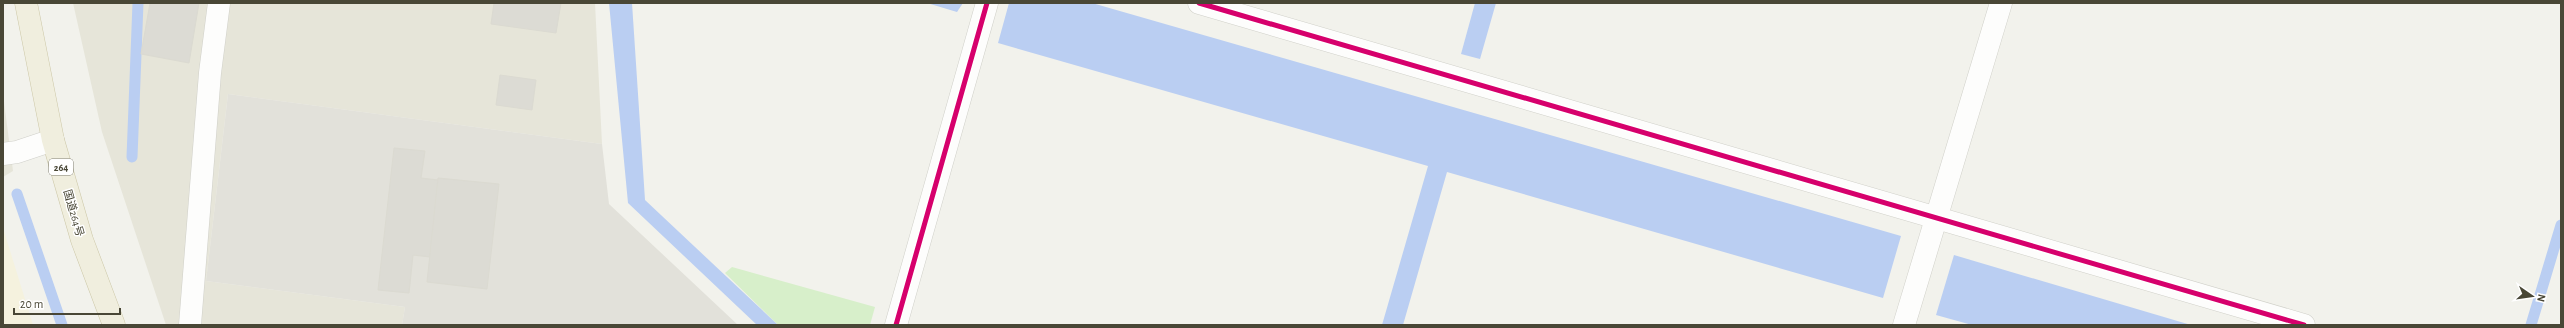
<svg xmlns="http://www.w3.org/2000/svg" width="2564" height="328" font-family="'Alegreya Sans','Noto Sans JP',sans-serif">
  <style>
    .residential { fill: #e6e5d9 }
    .commercial { fill: #f5f2de }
    .industrial { fill: #e2e1da }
    .green { fill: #d7efca }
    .water { fill: #bacef2 }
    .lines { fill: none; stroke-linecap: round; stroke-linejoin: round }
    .stream { stroke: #bacef2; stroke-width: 11 }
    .building { fill: #dcdbd4; stroke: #dbdad1 }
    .minor-casing { stroke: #d0d0c9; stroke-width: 23 }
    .trunk-casing { stroke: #ccc7a6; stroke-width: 23 }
    .minor { stroke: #fdfdfc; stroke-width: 22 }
    .trunk { stroke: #f0eede; stroke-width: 22 }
    .cycleway-casing { stroke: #fff; stroke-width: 8 }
    .cycleway { stroke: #d6006c; stroke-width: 5 }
    .labels { text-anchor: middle; stroke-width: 3; stroke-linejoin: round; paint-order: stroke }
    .shield { fill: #fff; stroke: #807e72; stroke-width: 1 }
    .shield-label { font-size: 10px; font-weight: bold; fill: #494736 }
    .street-label { font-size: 11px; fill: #494736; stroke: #fff }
  </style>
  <rect width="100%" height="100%" fill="#f2f2ec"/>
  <g class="residential">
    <path d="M73,3H595L602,144L228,94L206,281L405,307L402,325H166L102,132Z"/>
    <path d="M3,94L13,171L3,177Z"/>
  </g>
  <path class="commercial" d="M3,228L33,325H3Z"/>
  <path class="industrial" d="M228,94L602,144L609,204L738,325H402L405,307L206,281Z"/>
  <path class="green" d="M732,267L875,307L870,325H778L725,273Z"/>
  <g class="water">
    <path d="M609,3H632L645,200L778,325H757L628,203Z"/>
    <path d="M927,3H963L957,12Z"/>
    <path d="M1009,3H1092L1901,236L1883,298L1447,172L1403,325H1382L1428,166L998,43Z"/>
    <path d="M1475,3H1496L1480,59L1461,54Z"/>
    <path d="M1954,255L2191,325H1972L1936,315Z"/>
  </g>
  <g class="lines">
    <g class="stream">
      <path d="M132,157L138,3"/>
      <path d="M17,194L62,325"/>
      <path d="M2531,325L2561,225"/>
    </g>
  </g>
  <g class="building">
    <path d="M150,3H199L189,63L141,54Z"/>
    <path d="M494,3H561L556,33L491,24Z"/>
    <path d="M500,75L536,80L532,110L496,105Z"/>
    <path d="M394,148L425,151L421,178L438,180L430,257L413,255L409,293L378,290Z"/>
    <path d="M438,178L499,184L487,289L427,282Z"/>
  </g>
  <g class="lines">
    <g class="minor-casing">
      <g id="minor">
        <path d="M1199,3L2304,325"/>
        <path d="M3,154L17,152L53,140"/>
        <path d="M190,325L210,73L219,3"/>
        <path d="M896,325L987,3"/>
        <path d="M1904,325L2001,3"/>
      </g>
    </g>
    <g class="trunk-casing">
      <path id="trunk" d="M26,3L53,140L82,240L114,325"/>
    </g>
    <use href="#minor" class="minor"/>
    <use href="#trunk" class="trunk"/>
    <g class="cycleway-casing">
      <g id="cycleway">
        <path d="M1199,3L2304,325"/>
        <path d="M896,325L987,3"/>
      </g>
    </g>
    <use href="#cycleway" class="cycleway"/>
  </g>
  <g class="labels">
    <rect class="shield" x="49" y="159" width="24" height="16" rx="3"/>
    <g class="shield-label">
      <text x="61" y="171">264</text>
    </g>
    <g class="street-label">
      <text transform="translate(74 213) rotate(74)" y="4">国道264号</text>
    </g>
  </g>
  <rect width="2564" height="328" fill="none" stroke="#494736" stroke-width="8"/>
  <g transform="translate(2532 296) rotate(103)" stroke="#ffffff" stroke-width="3" paint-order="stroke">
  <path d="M0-3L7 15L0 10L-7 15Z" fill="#494736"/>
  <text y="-6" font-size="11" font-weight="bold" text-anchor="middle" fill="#494736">N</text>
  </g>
  <path d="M14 308v6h106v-6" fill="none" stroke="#494736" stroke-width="2"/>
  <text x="20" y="308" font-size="12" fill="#494736" stroke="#ffffff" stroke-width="3" paint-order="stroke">20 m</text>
</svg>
